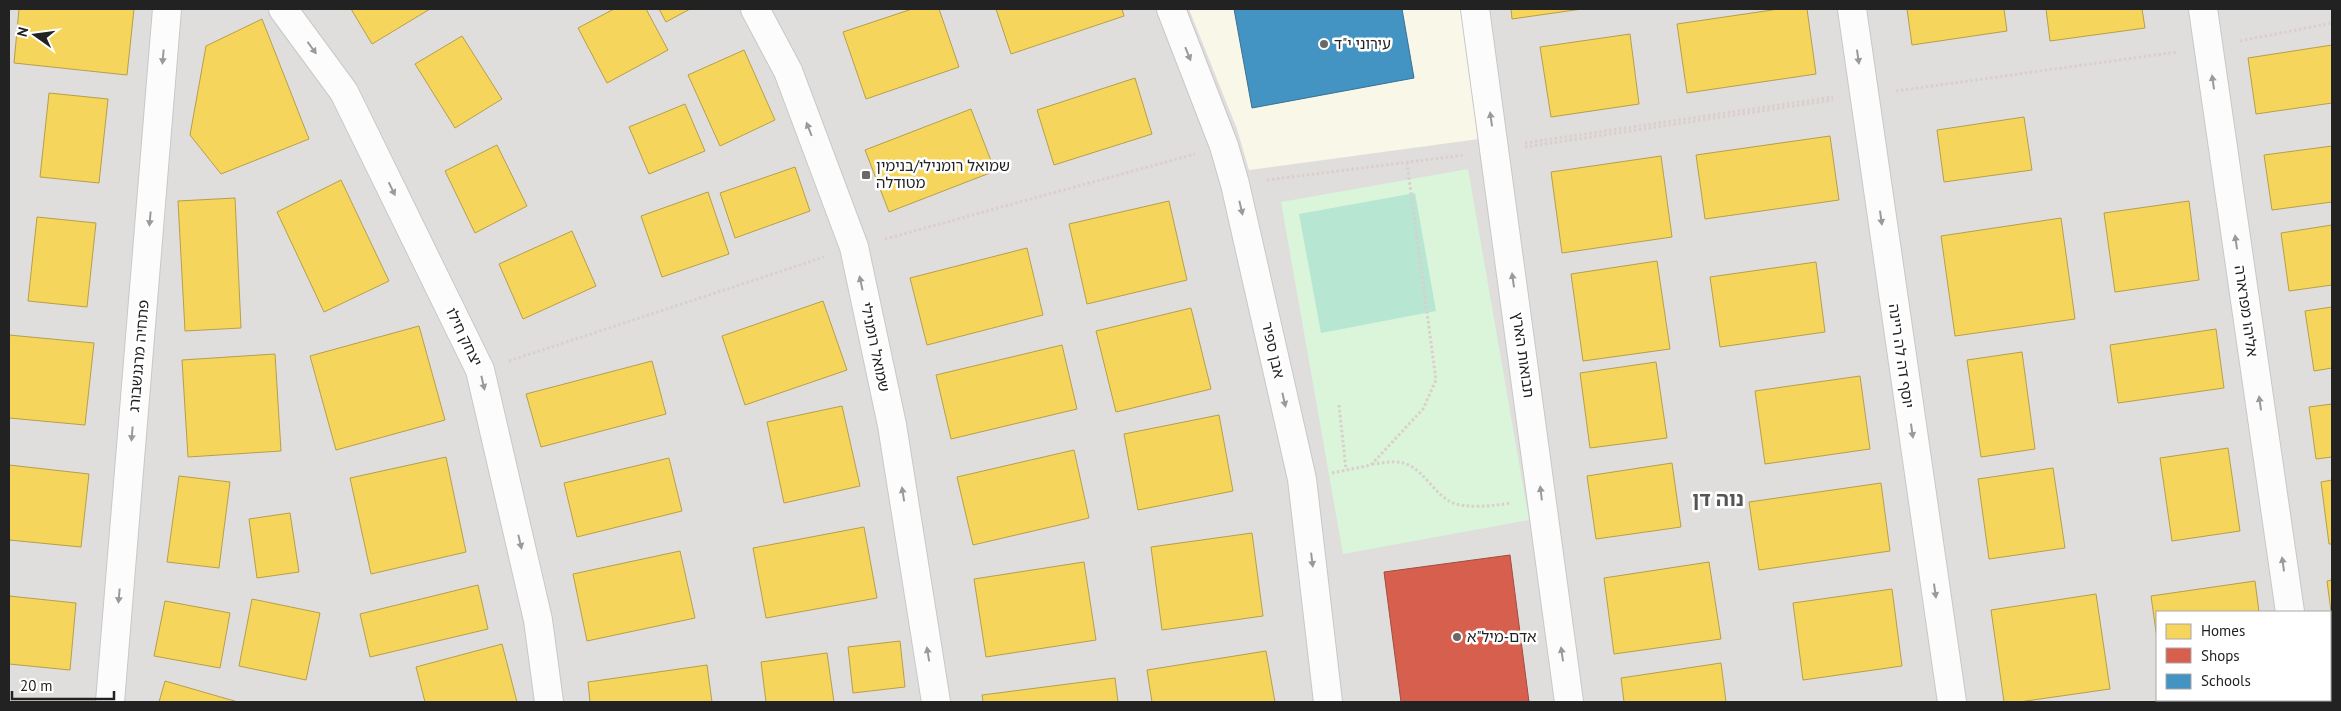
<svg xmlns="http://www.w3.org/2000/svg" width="2341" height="711" font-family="'PT Sans','Noto Sans Hebrew',sans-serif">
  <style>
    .residential { fill: #dfdedc; fill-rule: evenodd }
    .education { fill: #f8f7e8 }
    .park { fill: #daf5da }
    .pitch { fill: #b7e6d2 }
    .homes { fill: #f6d55c; stroke: #b69f4b }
    .shops { fill: #d6604d; stroke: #a04d40 }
    .schools { fill: #4393c3; stroke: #397193 }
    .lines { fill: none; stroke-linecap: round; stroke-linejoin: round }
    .minor-casing { stroke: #c9c8c7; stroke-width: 30 }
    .path { stroke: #dccecd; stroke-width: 3; stroke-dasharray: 2.5 2.5; stroke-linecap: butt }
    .minor { stroke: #fdfcfc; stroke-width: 28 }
    .oneway { fill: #9a9a9a }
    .poi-dot { fill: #6a6968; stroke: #fff; stroke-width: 2 }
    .labels { text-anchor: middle; stroke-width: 5; stroke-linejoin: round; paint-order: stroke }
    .poi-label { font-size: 15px; fill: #222; stroke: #fff; text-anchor: start }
    .street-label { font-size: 15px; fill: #222; stroke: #fff }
    .district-label { font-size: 20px; font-weight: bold; fill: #555; stroke: #fff }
  </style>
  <rect width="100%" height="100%" fill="#f0eeeb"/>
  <path class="residential" d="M9,9H2332V702H9ZM2157,612H2330V700H2157Z"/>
  <path class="education" d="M1189,9H1461L1479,139L1249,170L1237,129Z"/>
  <path class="park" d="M1468,169L1529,520L1343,554L1281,202Z"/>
  <path class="pitch" d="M1415,193L1436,311L1321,333L1299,214Z"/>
  <g class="homes">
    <path d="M19,9H134L127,75L14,63Z"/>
    <path d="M351,9H430L372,44Z"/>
    <path d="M614,9H646L668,50L607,83L578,28Z"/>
    <path d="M659,9H690L666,22Z"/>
    <path d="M912,9H939L959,67L866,99L843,32Z"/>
    <path d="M996,9H1122L1124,16L1011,54Z"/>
    <path d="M1511,9H1582L1512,19Z"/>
    <path d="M1779,9H1807L1816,74L1687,93L1677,24Z"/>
    <path d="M1907,9H2004L2007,31L1912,45Z"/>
    <path d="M2046,9H2142L2145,28L2050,41Z"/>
    <path d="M262,19L309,139L221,174L190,135L206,46Z"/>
    <path d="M1630,34L1639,104L1551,117L1540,47Z"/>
    <path d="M462,36L502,99L455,128L415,64Z"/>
    <path d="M2332,45V103L2256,114L2248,58Z"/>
    <path d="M744,50L775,120L720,146L688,75Z"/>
    <path d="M1135,78L1152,134L1054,165L1037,110Z"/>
    <path d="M49,93L108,99L99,183L40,177Z"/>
    <path d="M685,104L705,151L649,174L629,127Z"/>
    <path d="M971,109L995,171L889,212L865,150Z"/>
    <path d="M2024,117L2032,170L1944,182L1937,130Z"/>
    <path d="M1830,136L1839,200L1705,219L1696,155Z"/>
    <path d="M497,145L527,206L475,233L445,171Z"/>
    <path d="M2332,146V202L2272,210L2264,155Z"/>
    <path d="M1661,156L1672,237L1562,253L1551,172Z"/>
    <path d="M795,167L810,211L735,238L720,193Z"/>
    <path d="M341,180L389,281L324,312L277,212Z"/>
    <path d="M708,192L729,254L662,277L641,216Z"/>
    <path d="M235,198L241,328L185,331L178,201Z"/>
    <path d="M1169,201L1187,280L1087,304L1069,224Z"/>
    <path d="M2189,201L2199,280L2115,292L2104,213Z"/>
    <path d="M37,217L96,223L87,307L28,301Z"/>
    <path d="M2061,218L2075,319L1955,336L1941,236Z"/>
    <path d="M2332,225V285L2289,291L2281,233Z"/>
    <path d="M572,231L596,286L523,319L499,264Z"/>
    <path d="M1027,248L1043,315L927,345L910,278Z"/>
    <path d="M1657,261L1670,349L1583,361L1571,274Z"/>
    <path d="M1816,262L1825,332L1720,347L1710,277Z"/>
    <path d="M823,301L847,370L745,405L722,336Z"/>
    <path d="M2332,307V368L2314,371L2305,311Z"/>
    <path d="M1191,308L1211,389L1116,412L1096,331Z"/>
    <path d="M419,326L445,420L336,450L310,356Z"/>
    <path d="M2216,329L2224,388L2118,403L2110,345Z"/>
    <path d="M9,335L94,343L85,425L9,418Z"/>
    <path d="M1062,345L1077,409L951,439L936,375Z"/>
    <path d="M2022,352L2035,449L1981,457L1967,360Z"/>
    <path d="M275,354L281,451L188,457L182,360Z"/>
    <path d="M652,361L666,414L541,447L526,394Z"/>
    <path d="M1656,362L1667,438L1590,448L1580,373Z"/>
    <path d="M1860,376L1870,449L1765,464L1755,391Z"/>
    <path d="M2332,404V457L2316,459L2309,407Z"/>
    <path d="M842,406L860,486L784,503L767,422Z"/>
    <path d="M1219,415L1233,491L1138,510L1124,434Z"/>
    <path d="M2228,448L2240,531L2172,541L2160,458Z"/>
    <path d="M1074,450L1089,518L973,545L957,477Z"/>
    <path d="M446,457L466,552L371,574L350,478Z"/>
    <path d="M669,458L682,511L577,537L564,483Z"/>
    <path d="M1672,463L1681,527L1596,539L1587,476Z"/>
    <path d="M9,465L89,474L81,547L9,540Z"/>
    <path d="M2053,468L2065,548L1989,559L1978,479Z"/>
    <path d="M179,476L230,482L219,568L167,562Z"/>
    <path d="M2332,480V544H2329L2321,482Z"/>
    <path d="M1881,483L1890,551L1759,570L1749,502Z"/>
    <path d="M290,513L299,572L257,578L249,519Z"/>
    <path d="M864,527L877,598L766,618L753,548Z"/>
    <path d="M1252,533L1263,616L1162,630L1151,547Z"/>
    <path d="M680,551L695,618L587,641L573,574Z"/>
    <path d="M1084,562L1096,640L986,657L974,579Z"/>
    <path d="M1709,562L1721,639L1614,654L1604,578Z"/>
    <path d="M2332,580V619L2327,581Z"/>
    <path d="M2255,581L2259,612H2157V639L2151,596Z"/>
    <path d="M478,585L488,629L370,657L360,614Z"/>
    <path d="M1892,589L1902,666L1803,680L1793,603Z"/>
    <path d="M2096,594L2110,689L2019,702H2004L1991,610Z"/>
    <path d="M9,596L76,603L70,670L9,664Z"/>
    <path d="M252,599L320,613L306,680L239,666Z"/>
    <path d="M165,601L230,613L220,668L154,656Z"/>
    <path d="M900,641L905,687L853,693L848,647Z"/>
    <path d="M502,644L517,702H425L416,667Z"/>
    <path d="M1266,651L1275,702H1152L1147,670Z"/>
    <path d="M827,653L834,702H766L761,662Z"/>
    <path d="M1721,663L1726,702H1624L1621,678Z"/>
    <path d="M707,665L712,702H590L588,682Z"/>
    <path d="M1115,678L1118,702H983L982,695Z"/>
    <path d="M165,681L238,702H159Z"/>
    <path d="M2170,700H2259L2260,702H2170Z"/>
  </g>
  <path class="shops" d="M1510,555L1529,702H1401L1384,572Z"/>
  <path class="schools" d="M1234,9H1402L1414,78L1252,108Z"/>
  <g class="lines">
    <g class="minor-casing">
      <g id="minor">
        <path d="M283,9L344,92L480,370L538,620L549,702"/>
        <path d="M755,9L788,71L854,247L892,425L936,702"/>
        <path d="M1171,9L1224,146L1235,184L1302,479L1328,702"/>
        <path d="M1475,9L1569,702"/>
        <path d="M1852,9L1952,702"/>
        <path d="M2203,9L2290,612"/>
        <path d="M2303,700V702"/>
        <path d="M110,702L167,9"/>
      </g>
    </g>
    <g class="path">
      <path d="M2240,41L2332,23"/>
      <path d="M1896,91L2177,52"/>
      <path d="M1525,143L1833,97"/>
      <path d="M1525,147L1833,100"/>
      <path d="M1267,180L1464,155"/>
      <path d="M885,239L1195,154"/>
      <path d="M509,361L824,257"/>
      <path d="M1339,405L1346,470"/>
      <path d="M1372,464C1380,464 1388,461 1395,462C1421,462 1431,492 1451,502C1465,509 1495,506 1510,503"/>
      <path d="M1332,473L1371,465L1423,409L1436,380L1407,163"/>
    </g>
    <use href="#minor" class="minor"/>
  </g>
  <defs><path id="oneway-solid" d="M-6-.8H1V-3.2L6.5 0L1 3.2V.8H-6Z" transform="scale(1.25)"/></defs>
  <g class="oneway">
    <use href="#oneway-solid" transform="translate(312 48) rotate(54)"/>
    <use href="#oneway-solid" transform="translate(1188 54) rotate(68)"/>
    <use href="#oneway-solid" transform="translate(163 57) rotate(95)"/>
    <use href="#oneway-solid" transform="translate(1858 57) rotate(82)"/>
    <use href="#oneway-solid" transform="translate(2213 82) rotate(-98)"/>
    <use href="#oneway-solid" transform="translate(1491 119) rotate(-98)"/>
    <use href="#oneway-solid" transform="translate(809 129) rotate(-111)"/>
    <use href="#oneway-solid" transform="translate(392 189) rotate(64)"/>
    <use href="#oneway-solid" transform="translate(1241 208) rotate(77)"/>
    <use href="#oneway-solid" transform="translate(1881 218) rotate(82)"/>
    <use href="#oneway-solid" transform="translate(150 219) rotate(95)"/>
    <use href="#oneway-solid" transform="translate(2236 242) rotate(-98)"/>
    <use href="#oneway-solid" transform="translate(1513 280) rotate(-98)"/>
    <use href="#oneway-solid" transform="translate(861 283) rotate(-102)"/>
    <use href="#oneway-solid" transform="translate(483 383) rotate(77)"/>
    <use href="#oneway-solid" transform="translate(1284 400) rotate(77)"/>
    <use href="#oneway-solid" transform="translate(2260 403) rotate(-98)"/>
    <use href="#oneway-solid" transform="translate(1912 431) rotate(82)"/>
    <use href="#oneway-solid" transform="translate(132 434) rotate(95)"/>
    <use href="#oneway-solid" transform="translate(1541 493) rotate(-97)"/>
    <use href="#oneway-solid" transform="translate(903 494) rotate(-99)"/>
    <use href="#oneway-solid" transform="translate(520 542) rotate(77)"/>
    <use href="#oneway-solid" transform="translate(1312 560) rotate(83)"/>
    <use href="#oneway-solid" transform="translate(2283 564) rotate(-98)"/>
    <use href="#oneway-solid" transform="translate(1935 591) rotate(82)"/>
    <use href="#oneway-solid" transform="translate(119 596) rotate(95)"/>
    <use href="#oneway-solid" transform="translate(928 654) rotate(-99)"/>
    <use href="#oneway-solid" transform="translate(1562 654) rotate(-98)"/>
  </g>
  <g class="poi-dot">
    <circle cx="1324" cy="44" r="5"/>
    <rect x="861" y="170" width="10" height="10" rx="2.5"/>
    <circle cx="1457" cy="637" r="5"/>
  </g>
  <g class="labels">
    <g class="poi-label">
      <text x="1334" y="49">עירוני י"ד</text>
      <text x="876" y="171">שמואל רומנילי/בנימין<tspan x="876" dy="17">מטודלה</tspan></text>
      <text x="1467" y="642">אדם-מיל"א</text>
    </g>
    <g class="street-label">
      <text transform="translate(2246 311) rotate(82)" y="5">אליהו מפרארה</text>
      <text transform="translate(464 337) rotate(64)" y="5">יצחק חילו</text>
      <text transform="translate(875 347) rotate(78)" y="5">שמואל רומנילי</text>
      <text transform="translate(1273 350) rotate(77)" y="5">אבן ספיר</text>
      <text transform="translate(1523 355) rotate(82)" y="5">תבואות הארץ</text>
      <text transform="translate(139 356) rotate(-85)" y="5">פתחיה מרגנשבורג</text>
      <text transform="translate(1901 356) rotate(82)" y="5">יוסף דה לה ריינה</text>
    </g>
    <g class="district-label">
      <text x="1718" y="506">נוה דן</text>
    </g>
  </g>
  <rect width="2341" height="711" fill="none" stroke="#222222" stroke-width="20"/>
  <rect x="2156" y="611" width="175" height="90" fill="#ffffff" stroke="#a7a7a7"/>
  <rect x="2166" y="624" width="25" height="15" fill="#f6d55c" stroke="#a7a7a7"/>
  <text x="2201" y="636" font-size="15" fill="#222222">Homes</text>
  <rect x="2166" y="648" width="25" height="15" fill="#d6604d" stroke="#a7a7a7"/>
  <text x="2201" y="661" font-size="15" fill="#222222">Shops</text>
  <rect x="2166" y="674" width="25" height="15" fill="#4393c3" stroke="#a7a7a7"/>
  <text x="2201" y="686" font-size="15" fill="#222222">Schools</text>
  <g transform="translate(35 35) rotate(284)" stroke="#ffffff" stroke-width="4" paint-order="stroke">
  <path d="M0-4L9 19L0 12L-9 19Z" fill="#222222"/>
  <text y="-8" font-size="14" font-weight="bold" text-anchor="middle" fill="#222222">N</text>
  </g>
  <path d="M12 691v8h102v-8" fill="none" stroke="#222222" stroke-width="2.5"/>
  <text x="20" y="691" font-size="15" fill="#222222" stroke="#ffffff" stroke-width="4" paint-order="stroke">20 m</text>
</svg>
